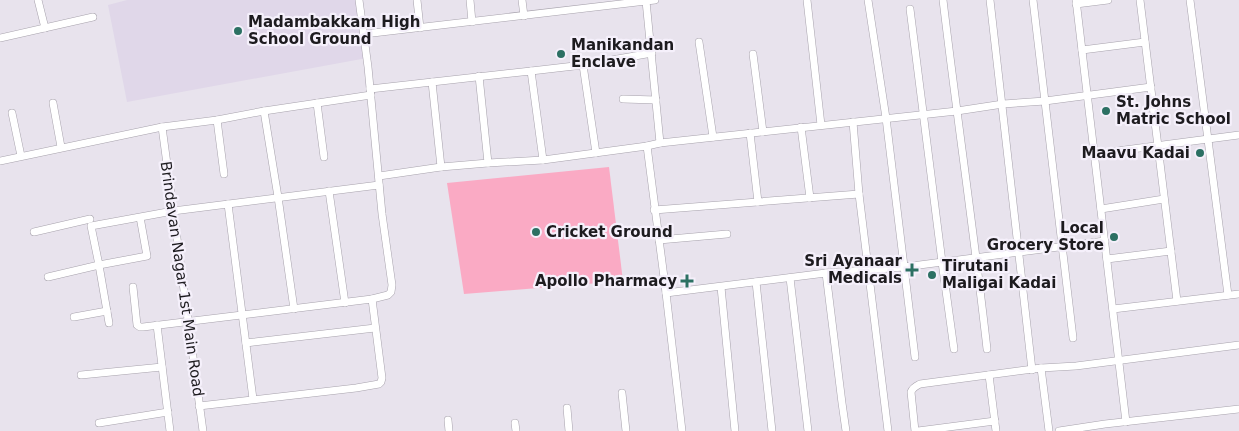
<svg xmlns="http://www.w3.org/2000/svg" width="1239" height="431" font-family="'DejaVu Sans',sans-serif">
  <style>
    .built { fill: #e0d7e9 }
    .green { fill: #faaac4 }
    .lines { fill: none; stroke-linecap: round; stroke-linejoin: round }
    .street-casing { stroke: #a7a2ac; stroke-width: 8 }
    .street { stroke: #fff; stroke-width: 7 }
    .poi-dot { fill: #2c7063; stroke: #f5f0fb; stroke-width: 2 }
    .labels { text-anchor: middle; stroke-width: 4.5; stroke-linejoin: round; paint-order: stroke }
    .poi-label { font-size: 15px; font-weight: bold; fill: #1d1b1f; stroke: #f5f0fb; text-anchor: start }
    .street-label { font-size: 15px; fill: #1d1b1f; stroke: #f5f0fb }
  </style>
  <rect width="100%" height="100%" fill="#e8e3ed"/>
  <path class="built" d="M127,0H359L367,58L127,102L108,5Z"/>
  <path class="green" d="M609,167L623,281L464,294L447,183Z"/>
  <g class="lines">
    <g class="street-casing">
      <g id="street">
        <path d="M38,0L45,28"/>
        <path d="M417,0L420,28"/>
        <path d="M470,0L472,22"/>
        <path d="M522,0L524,16"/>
        <path d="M807,0L821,125"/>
        <path d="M868,0L886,118L915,357"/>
        <path d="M943,0C957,117 974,233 987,349"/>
        <path d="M990,0L1032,370"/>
        <path d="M1033,0L1073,338"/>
        <path d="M1076,0L1126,422"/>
        <path d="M1140,0L1177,301"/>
        <path d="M1190,0L1228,295"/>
        <path d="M646,1L655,0"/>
        <path d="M1076,4L1108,0"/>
        <path d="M910,9L942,262L954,349"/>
        <path d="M364,34L646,1L660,143"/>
        <path d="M0,38L93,17"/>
        <path d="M699,42L713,137"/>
        <path d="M1082,50L1145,42"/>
        <path d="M753,54L763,132"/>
        <path d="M583,65L596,153"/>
        <path d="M531,71L583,65L652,53"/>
        <path d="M479,76L488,163"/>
        <path d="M432,82L441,167"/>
        <path d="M370,89L531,71L543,160"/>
        <path d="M623,99L656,100"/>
        <path d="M53,103L61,147"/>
        <path d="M317,103L324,157"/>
        <path d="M264,111L278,197L294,309"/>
        <path d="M12,113L21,156"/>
        <path d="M217,120L224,174"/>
        <path d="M853,122L859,194L888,431"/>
        <path d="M162,127L203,431"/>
        <path d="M801,127L810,198"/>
        <path d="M750,133L758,202"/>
        <path d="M647,146L666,293L682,431"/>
        <path d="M1094,154L1239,135"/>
        <path d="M0,161L162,127L217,120L264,111L371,95"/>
        <path d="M379,176L441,167L488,163L543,160L647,146L660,143L957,111L1003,104L1045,101L1151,87"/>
        <path d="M329,191L345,303"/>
        <path d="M228,204L253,399"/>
        <path d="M1101,209L1164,199"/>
        <path d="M654,210L859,194"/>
        <path d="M140,217L147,256L99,265L91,226L173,211L379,185"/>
        <path d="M34,232L90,219"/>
        <path d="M659,240L727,234"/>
        <path d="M1107,259L1171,251"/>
        <path d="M826,273L842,403L846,431"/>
        <path d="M48,277L99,265L109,323"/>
        <path d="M790,278L808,431"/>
        <path d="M756,282L772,431"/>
        <path d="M133,287L137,325L140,327H143L372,299L388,295L391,292L392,285L382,214L368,67L359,0"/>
        <path d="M721,287L735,431"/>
        <path d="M666,293L826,273L904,267L1105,241"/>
        <path d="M1113,309L1239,294"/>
        <path d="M74,317L107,311"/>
        <path d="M157,325L170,431"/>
        <path d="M246,343L375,328"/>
        <path d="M1041,368L1049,431"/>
        <path d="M81,375L162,367"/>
        <path d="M989,375L996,431"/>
        <path d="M622,393L626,431"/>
        <path d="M199,406L356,388L379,384L381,382L382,378L372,299"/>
        <path d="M567,408L569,431"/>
        <path d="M448,420L449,431"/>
        <path d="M99,423L168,412"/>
        <path d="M515,423L516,431"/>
        <path d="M915,431L911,392C913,387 916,386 920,384L1041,368L1076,366L1239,345"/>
        <path d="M918,431L995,421"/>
        <path d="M1059,431L1105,424L1239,409"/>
      </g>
    </g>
    <use href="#street" class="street"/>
  </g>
  <g class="poi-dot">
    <circle cx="238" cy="31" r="5"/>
    <circle cx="561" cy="54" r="5"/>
    <circle cx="1106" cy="111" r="5"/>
    <circle cx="1200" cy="153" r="5"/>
    <circle cx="536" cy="232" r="5"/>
    <circle cx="1114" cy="237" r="5"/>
    <path d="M909.5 262.5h5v5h5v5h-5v5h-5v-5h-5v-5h5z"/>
    <circle cx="932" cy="275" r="5"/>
    <path d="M684.5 273.5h5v5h5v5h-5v5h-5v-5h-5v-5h5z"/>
  </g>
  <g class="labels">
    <g class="poi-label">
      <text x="248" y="27">Madambakkam High<tspan x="248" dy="17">School Ground</tspan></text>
      <text x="571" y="50">Manikandan<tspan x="571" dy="17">Enclave</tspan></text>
      <text x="1116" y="107">St. Johns<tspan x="1116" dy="17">Matric School</tspan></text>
      <text x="1190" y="158" text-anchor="end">Maavu Kadai</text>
      <text x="1104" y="233" text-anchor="end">Local<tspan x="1104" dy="17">Grocery Store</tspan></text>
      <text x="546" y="237">Cricket Ground</text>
      <text x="902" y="266" text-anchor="end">Sri Ayanaar<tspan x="902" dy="17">Medicals</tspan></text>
      <text x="942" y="271">Tirutani<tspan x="942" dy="17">Maligai Kadai</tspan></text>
      <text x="677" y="286" text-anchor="end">Apollo Pharmacy</text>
    </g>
    <g class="street-label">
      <text transform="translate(182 279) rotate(82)" y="5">Brindavan Nagar 1st Main Road</text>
    </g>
  </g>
</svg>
